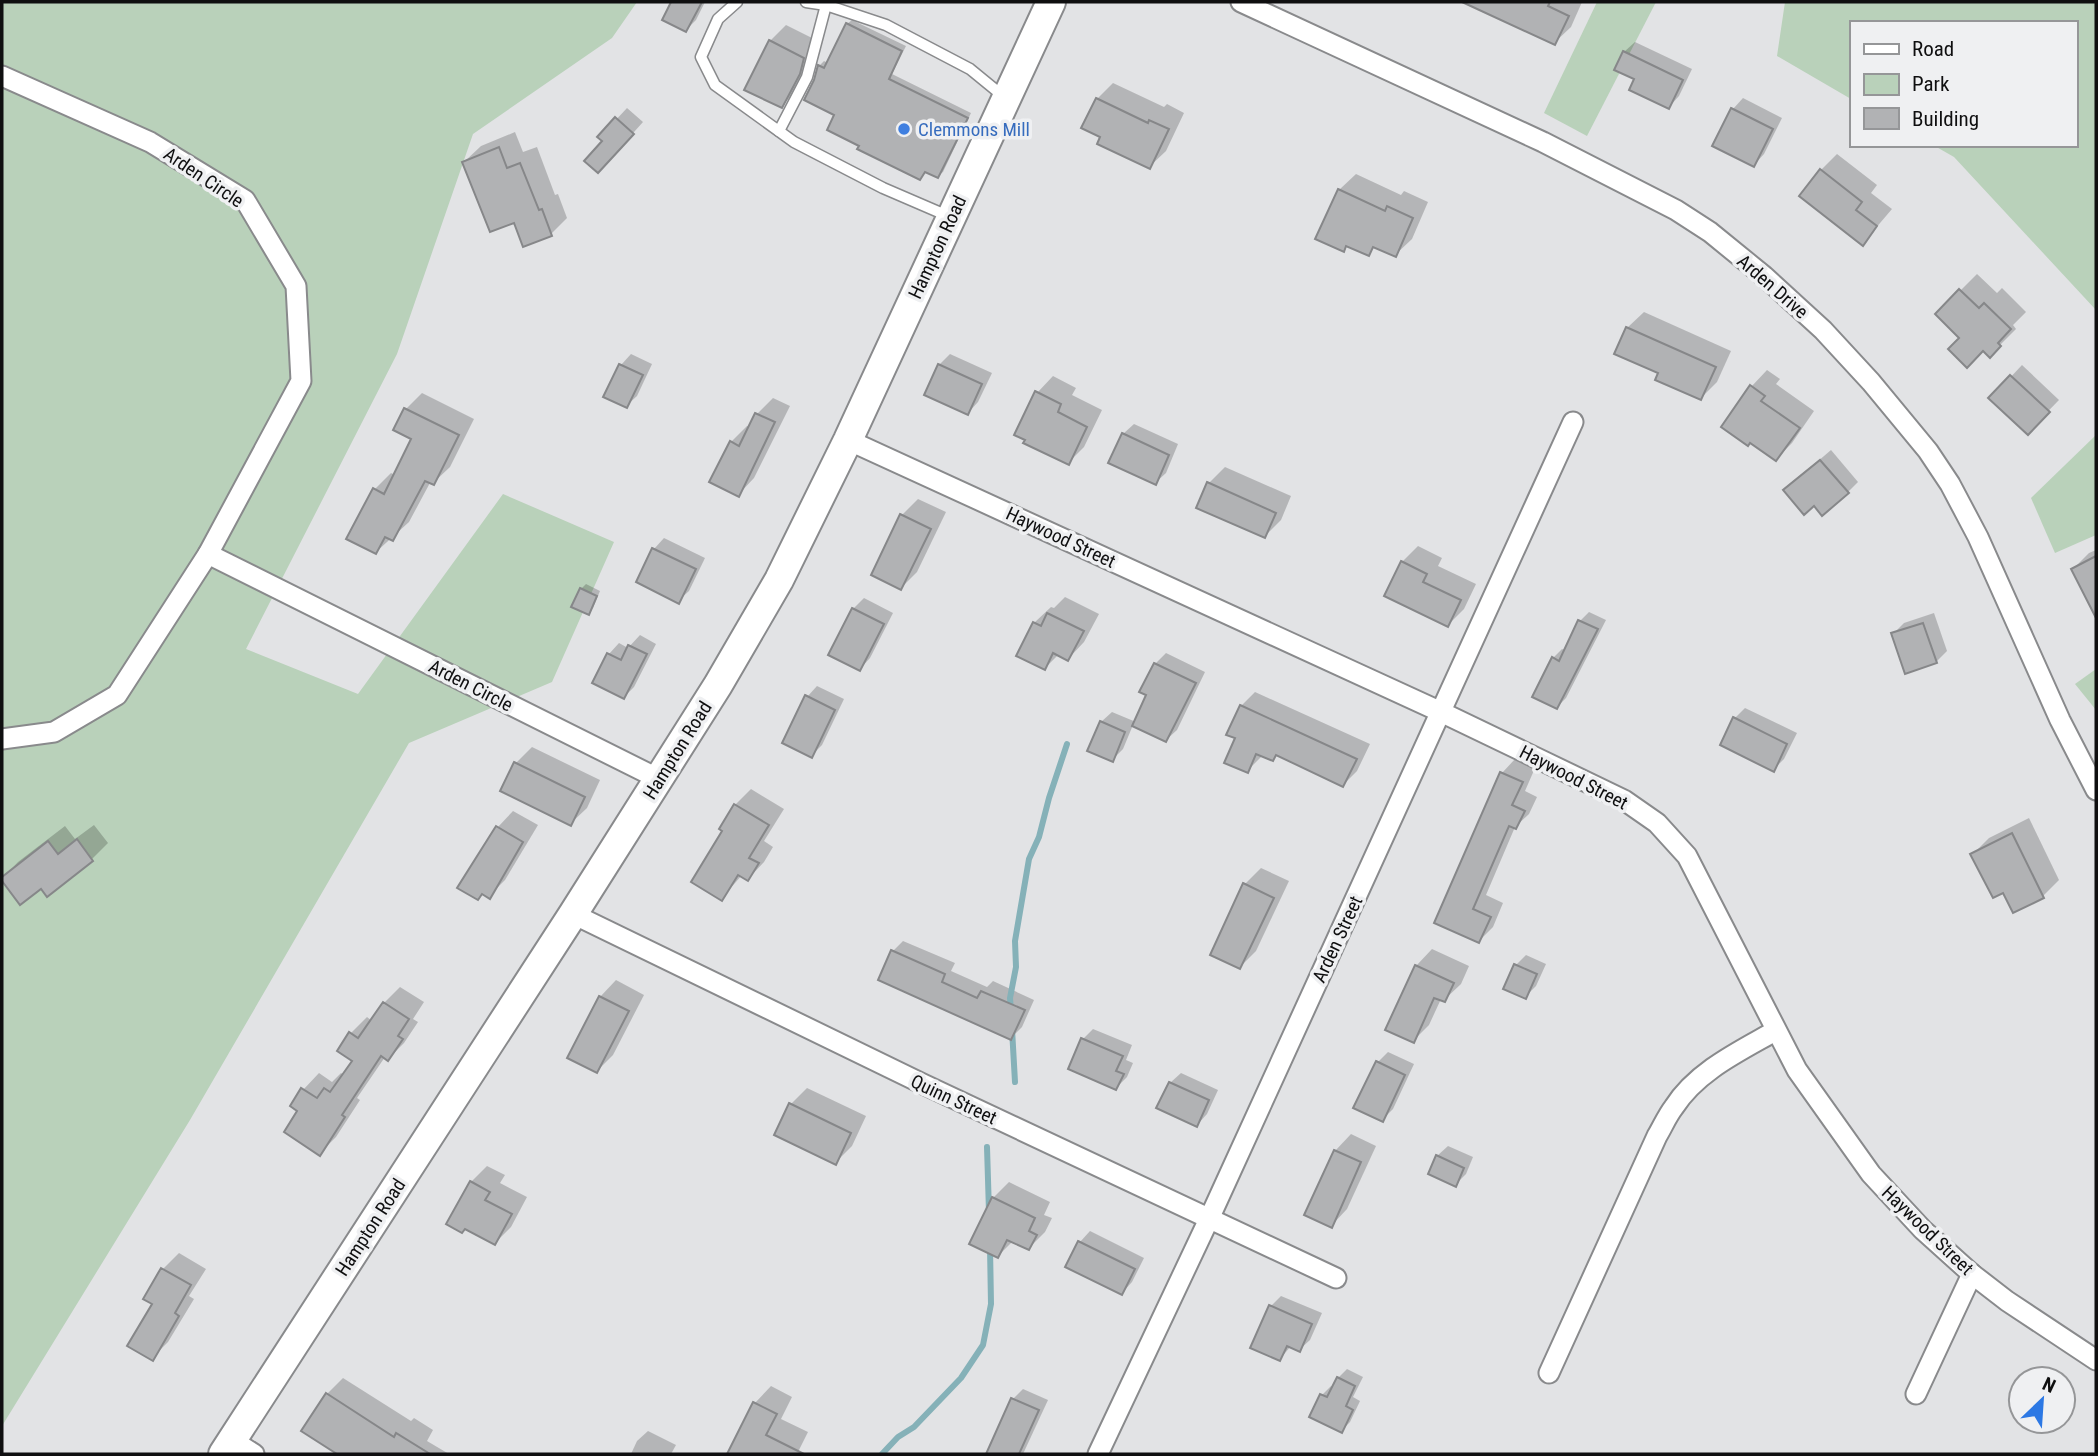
<svg xmlns="http://www.w3.org/2000/svg" width="2098" height="1456" font-family="'Roboto Condensed',sans-serif">
  <style>
    .green { fill: #b9d1ba }
    .shadow { fill: #0003 }
    .lines { fill: none; stroke-linecap: round; stroke-linejoin: round }
    .stream { stroke: #85b1b8; stroke-width: 6 }
    .building { fill: #b1b2b4; stroke: #868789; stroke-width: 2 }
    .lane-casing { stroke: #898a8c; stroke-width: 13 }
    .street-casing { stroke: #898a8c; stroke-width: 23 }
    .secondary-casing { stroke: #898a8c; stroke-width: 32 }
    .lane { stroke: #fff; stroke-width: 10 }
    .street { stroke: #fff; stroke-width: 19 }
    .secondary { stroke: #fff; stroke-width: 28 }
    .shop-dot { fill: #3f7fe0; stroke: #eff0f2; stroke-width: 2.5 }
    .labels { text-anchor: middle; stroke-width: 7; stroke-linejoin: round; paint-order: stroke }
    .shop-label { font-size: 19px; fill: #366cbe; stroke: #eff0f2; text-anchor: start }
    .street-label { font-size: 19px; fill: #0f0f10; stroke: #eff0f2 }
  </style>
  <rect width="100%" height="100%" fill="#e2e3e5"/>
  <g class="green">
    <path d="M2,2H637L612,38L473,134L397,354L246,649L358,694L503,494L614,542L552,682L409,743L190,1120L2,1426Z"/>
    <path d="M1597,2H1656L1587,136L1544,113Z"/>
    <path d="M1785,2H2096V310L1954,157L1933,145H2075V23H1851V99L1777,56Z"/>
    <path d="M2096,435V535L2055,553L2031,498Z"/>
    <path d="M2096,669V710L2075,684Z"/>
  </g>
  <g class="shadow">
    <path d="M673,2H705L696,20L686,30L664,19Z"/>
    <path d="M1491,2H1582L1571,27L1554,43L1487,11Z"/>
    <path d="M852,20L906,46L892,74L971,113L943,172L938,176L926,171L920,178L861,145L837,114L815,81L819,66L824,61L828,63L847,24Z"/>
    <path d="M786,25L820,42L798,90L781,106L770,41Z"/>
    <path d="M1635,42L1692,69L1679,96L1669,107L1637,78L1624,52Z"/>
    <path d="M1113,83L1164,107L1167,104L1184,113L1166,151L1149,167L1103,136L1097,99Z"/>
    <path d="M1743,98L1782,118L1764,154L1754,165L1715,145L1733,109Z"/>
    <path d="M627,108L643,122L608,161L604,141L600,137Z"/>
    <path d="M515,132L523,152L537,147L555,195L558,194L567,218L551,234L515,221L464,162L481,146Z"/>
    <path d="M1837,154L1877,185L1871,193L1892,209L1863,243L1821,170Z"/>
    <path d="M1356,174L1401,195L1404,191L1428,202L1412,239L1395,255L1375,246L1368,253L1348,245L1343,250L1339,190Z"/>
    <path d="M1977,274L1997,293L2002,288L2026,312L2013,325L2016,329L1990,355L1962,338L1937,314Z"/>
    <path d="M1644,312L1731,351L1717,382L1701,398L1660,372L1627,328Z"/>
    <path d="M631,354L652,364L637,396L626,406L606,396L621,365Z"/>
    <path d="M950,354L992,373L978,402L968,413L939,365Z"/>
    <path d="M2022,365L2059,400L2027,433L1991,398Z"/>
    <path d="M1767,370L1780,379L1776,384L1814,411L1792,443L1776,459L1751,387Z"/>
    <path d="M1053,376L1076,388L1072,395L1102,410L1084,447L1068,463L1037,393Z"/>
    <path d="M422,393L474,419L450,467L433,483L431,481L409,522L376,552L375,489L391,473L395,475L413,438L406,409Z"/>
    <path d="M773,398L790,406L754,478L738,495L731,442L747,426L750,427L757,414Z"/>
    <path d="M1134,424L1178,444L1166,473L1155,483L1123,434Z"/>
    <path d="M1831,450L1858,482L1848,492L1814,503L1796,480Z"/>
    <path d="M1225,467L1291,496L1281,520L1265,536L1209,483Z"/>
    <path d="M918,499L946,512L917,572L901,588L902,515Z"/>
    <path d="M664,538L705,558L689,591L678,601L654,549Z"/>
    <path d="M1418,546L1442,558L1438,566L1476,584L1464,609L1448,625L1402,562Z"/>
    <path d="M2096,550V614L2073,569L2089,553Z"/>
    <path d="M586,584L600,591L593,608L588,612L581,589Z"/>
    <path d="M1065,597L1099,614L1084,642L1068,659L1059,654L1045,668L1034,623L1051,607L1054,608Z"/>
    <path d="M864,598L893,613L870,658L860,669L853,609Z"/>
    <path d="M1589,612L1606,620L1566,698L1557,707L1553,658L1562,649L1566,651L1580,621Z"/>
    <path d="M1934,613L1947,651L1936,662L1893,634L1904,623Z"/>
    <path d="M640,635L656,644L634,687L624,697L609,654L619,643L628,648Z"/>
    <path d="M1166,653L1205,672L1177,730L1166,740L1133,725L1123,749L1112,760L1101,722L1112,712L1136,722L1148,694L1155,664Z"/>
    <path d="M817,686L844,699L822,745L812,755L807,697Z"/>
    <path d="M1255,692L1370,744L1357,771L1343,785L1278,754L1273,759L1263,755L1247,771L1238,737L1241,706Z"/>
    <path d="M1745,708L1797,733L1784,759L1774,769L1735,718Z"/>
    <path d="M532,747L600,780L587,808L570,824L516,763Z"/>
    <path d="M1515,759L1535,768L1525,791L1537,797L1529,814L1515,827L1486,895L1503,903L1493,927L1479,941L1436,922L1502,773Z"/>
    <path d="M751,789L784,809L764,841L773,847L764,862L748,879L742,875L722,898L725,830L735,805Z"/>
    <path d="M513,811L538,825L505,880L489,896L497,828Z"/>
    <path d="M2029,818L2059,880L2043,896L1973,854L1989,838Z"/>
    <path d="M94,825L108,843L92,859L47,895L41,887L2,879L18,862L65,826L75,839Z"/>
    <path d="M1261,868L1289,881L1256,951L1240,967L1245,884Z"/>
    <path d="M903,941L955,963L951,971L987,987L993,981L1034,1000L1022,1027L1011,1038L893,951Z"/>
    <path d="M1432,949L1469,966L1461,984L1444,1000L1441,999L1429,1025L1413,1041L1416,966Z"/>
    <path d="M1526,955L1546,964L1536,986L1525,997L1516,965Z"/>
    <path d="M616,980L644,995L613,1055L597,1071L600,997Z"/>
    <path d="M400,987L424,1002L413,1019L418,1022L404,1043L388,1059L385,1057L357,1098L360,1100L336,1137L320,1153L300,1111L303,1090L319,1073L332,1082L341,1073L344,1075L354,1060L351,1033L367,1017L372,1021L384,1003Z"/>
    <path d="M1093,1029L1132,1045L1126,1060L1133,1063L1127,1077L1116,1088L1083,1039Z"/>
    <path d="M1388,1052L1414,1064L1393,1109L1382,1120L1378,1062Z"/>
    <path d="M1181,1073L1218,1090L1207,1114L1197,1125L1170,1083Z"/>
    <path d="M807,1088L866,1116L852,1146L835,1163L791,1104Z"/>
    <path d="M1351,1134L1376,1146L1347,1209L1331,1226L1335,1151Z"/>
    <path d="M1448,1146L1473,1157L1466,1174L1455,1185L1437,1156Z"/>
    <path d="M487,1166L505,1175L500,1183L527,1197L511,1227L495,1243L471,1182Z"/>
    <path d="M1009,1182L1050,1202L1044,1215L1052,1218L1045,1232L1029,1248L1013,1241L998,1256L993,1198Z"/>
    <path d="M1090,1231L1144,1258L1132,1282L1122,1293L1080,1242Z"/>
    <path d="M179,1253L206,1269L189,1296L194,1299L168,1342L152,1358L154,1304L163,1269Z"/>
    <path d="M1281,1296L1322,1313L1310,1340L1299,1350L1291,1346L1280,1359L1271,1306Z"/>
    <path d="M1347,1369L1363,1377L1353,1397L1360,1401L1350,1422L1341,1431L1322,1395L1331,1386L1334,1388L1338,1378Z"/>
    <path d="M343,1378L411,1421L414,1418L433,1430L427,1441L449,1454H341L303,1431L327,1394Z"/>
    <path d="M771,1386L792,1397L781,1419L808,1432L797,1454H729L755,1403Z"/>
    <path d="M1023,1389L1048,1400L1023,1454H988L1013,1399Z"/>
    <path d="M648,1431L676,1445L671,1454H631L637,1441Z"/>
  </g>
  <g class="lines">
    <g class="stream">
      <path d="M1011,1011L1010,998L1016,967L1015,941L1029,859L1039,837L1049,798L1067,744"/>
      <path d="M1012,1029L1015,1082"/>
      <path d="M987,1147L989,1212"/>
      <path d="M882,1454L898,1437L914,1427L961,1378L983,1345L991,1304L990,1247"/>
    </g>
  </g>
  <g class="building">
    <path d="M671,2H702L686,32L662,20Z"/>
    <path d="M1462,2H1550L1548,6L1569,16L1555,45Z"/>
    <path d="M846,23L902,51L889,79L968,118L938,178L925,172L920,180L857,149L859,146L827,130L834,115L804,100L814,80L818,65L824,68Z"/>
    <path d="M769,40L804,58L800,74L782,108L744,90Z"/>
    <path d="M1623,51L1683,80L1669,109L1629,90L1634,79L1614,70Z"/>
    <path d="M1096,98L1148,123L1149,120L1169,129L1150,169L1097,144L1100,137L1081,128Z"/>
    <path d="M1731,108L1773,129L1754,167L1712,146Z"/>
    <path d="M615,117L634,134L598,173L584,161L602,141L597,137Z"/>
    <path d="M499,147L507,168L520,163L539,210L542,209L552,236L523,247L514,223L490,232L462,162Z"/>
    <path d="M1820,169L1862,202L1856,210L1877,226L1863,246L1799,196Z"/>
    <path d="M1338,189L1385,211L1387,206L1413,218L1396,257L1373,247L1369,256L1346,246L1344,252L1315,239Z"/>
    <path d="M1959,289L1979,308L1984,303L2011,329L1998,343L2001,346L1990,358L1983,351L1967,368L1948,349L1959,338L1935,314Z"/>
    <path d="M1626,327L1716,367L1701,400L1655,380L1658,373L1614,354Z"/>
    <path d="M619,364L643,375L627,408L603,397Z"/>
    <path d="M938,364L982,384L968,415L924,395Z"/>
    <path d="M2010,375L2050,412L2028,435L1988,398Z"/>
    <path d="M1750,385L1765,396L1761,401L1800,428L1776,461L1750,443L1748,446L1721,427Z"/>
    <path d="M1035,391L1061,404L1058,412L1087,427L1069,465L1023,443L1025,440L1014,435Z"/>
    <path d="M404,408L459,435L434,485L425,481L393,541L385,537L376,554L346,539L373,488L384,494L411,439L393,430Z"/>
    <path d="M755,413L775,422L739,497L709,482L730,441L739,446Z"/>
    <path d="M1122,433L1169,455L1156,485L1108,463Z"/>
    <path d="M1820,460L1849,493L1822,516L1814,506L1804,515L1783,490Z"/>
    <path d="M1207,482L1276,513L1265,538L1196,508Z"/>
    <path d="M900,514L931,529L901,590L871,575Z"/>
    <path d="M652,548L696,569L679,604L636,582Z"/>
    <path d="M2096,556V618L2071,569Z"/>
    <path d="M1401,561L1427,574L1423,582L1461,600L1448,627L1384,596Z"/>
    <path d="M580,588L597,596L589,615L571,607Z"/>
    <path d="M852,608L884,624L860,671L828,655Z"/>
    <path d="M1047,613L1084,631L1068,661L1053,653L1045,670L1016,656L1033,622L1041,626Z"/>
    <path d="M1578,620L1598,629L1557,709L1532,697L1552,657L1559,661Z"/>
    <path d="M1923,623L1937,663L1905,674L1891,633Z"/>
    <path d="M628,645L647,654L624,699L592,683L607,653L621,660Z"/>
    <path d="M1154,663L1196,683L1166,742L1132,726L1146,695L1139,692Z"/>
    <path d="M805,695L835,710L812,758L782,743Z"/>
    <path d="M1240,705L1357,759L1343,787L1276,755L1273,761L1256,754L1248,773L1224,763L1235,738L1226,735Z"/>
    <path d="M1733,717L1787,744L1774,772L1720,745Z"/>
    <path d="M1100,721L1125,732L1113,762L1087,751Z"/>
    <path d="M514,762L585,797L571,826L500,791Z"/>
    <path d="M1500,772L1523,782L1512,805L1525,811L1516,829L1509,826L1473,909L1491,917L1479,943L1434,923Z"/>
    <path d="M734,804L769,825L749,858L759,863L748,881L738,875L722,901L691,882L722,831L719,829Z"/>
    <path d="M496,826L523,842L490,899L482,894L478,900L457,888Z"/>
    <path d="M2012,833L2044,898L2013,913L2003,893L1993,898L1970,854Z"/>
    <path d="M77,839L93,861L47,897L41,889L20,905L2,881V877L48,841L58,854Z"/>
    <path d="M1243,883L1274,898L1240,969L1210,955Z"/>
    <path d="M891,950L945,974L942,982L977,998L981,991L1025,1010L1011,1040L878,980Z"/>
    <path d="M1514,964L1537,974L1526,999L1503,989Z"/>
    <path d="M1415,965L1454,983L1445,1002L1434,998L1414,1043L1385,1030Z"/>
    <path d="M599,996L629,1011L597,1073L567,1058Z"/>
    <path d="M383,1002L409,1019L398,1036L403,1039L388,1061L381,1056L342,1115L345,1117L320,1156L284,1132L297,1111L290,1106L301,1088L317,1098L324,1088L330,1092L352,1061L337,1051L349,1032L358,1038Z"/>
    <path d="M1081,1038L1123,1056L1116,1071L1124,1074L1116,1090L1068,1069Z"/>
    <path d="M1376,1061L1405,1075L1383,1122L1353,1108Z"/>
    <path d="M1169,1082L1209,1100L1197,1127L1156,1108Z"/>
    <path d="M789,1103L851,1133L836,1165L774,1135Z"/>
    <path d="M1334,1150L1361,1162L1332,1228L1304,1215Z"/>
    <path d="M1436,1155L1464,1168L1456,1187L1428,1174Z"/>
    <path d="M470,1181L490,1192L485,1200L512,1214L495,1245L465,1229L462,1233L446,1224Z"/>
    <path d="M992,1197L1035,1218L1029,1231L1037,1235L1029,1250L1007,1240L998,1258L969,1244Z"/>
    <path d="M1078,1241L1135,1269L1122,1295L1065,1267Z"/>
    <path d="M161,1268L191,1285L175,1313L179,1316L153,1361L127,1346L152,1304L143,1299Z"/>
    <path d="M1269,1305L1312,1324L1300,1352L1287,1346L1280,1361L1250,1348Z"/>
    <path d="M1337,1377L1355,1386L1346,1406L1353,1410L1342,1433L1309,1417L1320,1394L1327,1397Z"/>
    <path d="M326,1393L394,1437L396,1433L430,1454H337L301,1431Z"/>
    <path d="M1011,1398L1039,1410L1019,1454H986Z"/>
    <path d="M753,1402L777,1414L766,1435L804,1454H727Z"/>
  </g>
  <g class="lines">
    <g class="lane-casing">
      <g id="lane">
        <path d="M737,2L718,19L701,57L715,85L794,142L883,188L948,216"/>
        <path d="M806,2L826,5L886,25L970,69L1003,96"/>
        <path d="M779,131L807,77L826,5"/>
      </g>
    </g>
    <g class="street-casing">
      <g id="street">
        <path d="M1241,2L1543,142L1676,210L1710,232L1764,276L1823,330L1871,382L1928,451L1950,484L1978,537L2060,720L2096,790"/>
        <path d="M2,76L150,142L245,200L296,286L301,381L208,554L117,695L54,732L2,739"/>
        <path d="M848,440L1441,712L1624,800L1657,823L1687,856L1797,1070L1871,1174L1923,1230L1972,1274L2007,1301L2096,1360"/>
        <path d="M208,554L659,779"/>
        <path d="M573,914L923,1084L1336,1278"/>
        <path d="M1549,1373L1657,1136C1663,1126 1667,1116 1674,1107C1697,1071 1740,1051 1775,1031"/>
        <path d="M1916,1394L1972,1274"/>
        <path d="M232,1440L254,1454"/>
        <path d="M1098,1454L1209,1219L1573,422"/>
      </g>
    </g>
    <g class="secondary-casing">
      <path id="secondary" d="M223,1454L573,914L718,685L779,580L848,440L1051,2"/>
    </g>
    <use href="#lane" class="lane"/>
    <use href="#street" class="street"/>
    <use href="#secondary" class="secondary"/>
  </g>
  <circle class="shop-dot" cx="904" cy="129" r="7"/>
  <g class="labels">
    <g class="shop-label">
      <text x="918" y="136">Clemmons Mill</text>
    </g>
    <g class="street-label">
      <text transform="translate(204 177) rotate(34)" y="7">Arden Circle</text>
      <text transform="translate(937 247) rotate(-65)" y="7">Hampton Road</text>
      <text transform="translate(1773 286) rotate(41)" y="7">Arden Drive</text>
      <text transform="translate(1061 537) rotate(25)" y="7">Haywood Street</text>
      <text transform="translate(471 685) rotate(27)" y="7">Arden Circle</text>
      <text transform="translate(677 750) rotate(-58)" y="7">Hampton Road</text>
      <text transform="translate(1574 777) rotate(27)" y="7">Haywood Street</text>
      <text transform="translate(1337 939) rotate(-65)" y="7">Arden Street</text>
      <text transform="translate(954 1099) rotate(25)" y="7">Quinn Street</text>
      <text transform="translate(370 1227) rotate(-57)" y="7">Hampton Road</text>
      <text transform="translate(1928 1230) rotate(44)" y="7">Haywood Street</text>
    </g>
  </g>
  <rect width="2098" height="1456" fill="none" stroke="#0f0f10" stroke-width="7"/>
  <rect x="1850" y="21" width="228" height="126" fill="#eff0f2" stroke="#959698" stroke-width="2"/>
  <rect x="1864" y="44" width="35" height="10" fill="#ffffff" stroke="#959698" stroke-width="2"/>
  <text x="1912" y="56" font-size="21" fill="#0f0f10">Road</text>
  <rect x="1864" y="74" width="35" height="21" fill="#b9d1ba" stroke="#959698" stroke-width="2"/>
  <text x="1912" y="91" font-size="21" fill="#0f0f10">Park</text>
  <rect x="1864" y="108" width="35" height="21" fill="#b1b2b4" stroke="#959698" stroke-width="2"/>
  <text x="1912" y="126" font-size="21" fill="#0f0f10">Building</text>
  <g transform="translate(2042 1400) rotate(25)"><circle r="33" fill="#eff0f2" stroke="#959698" stroke-width="2"/>
  <path d="M0-5L12 26L0 18L-12 26Z" fill="#2c78e4"/>
  <text y="-10" font-size="19" font-weight="bold" text-anchor="middle" fill="#0f0f10">N</text>
  </g>
</svg>
